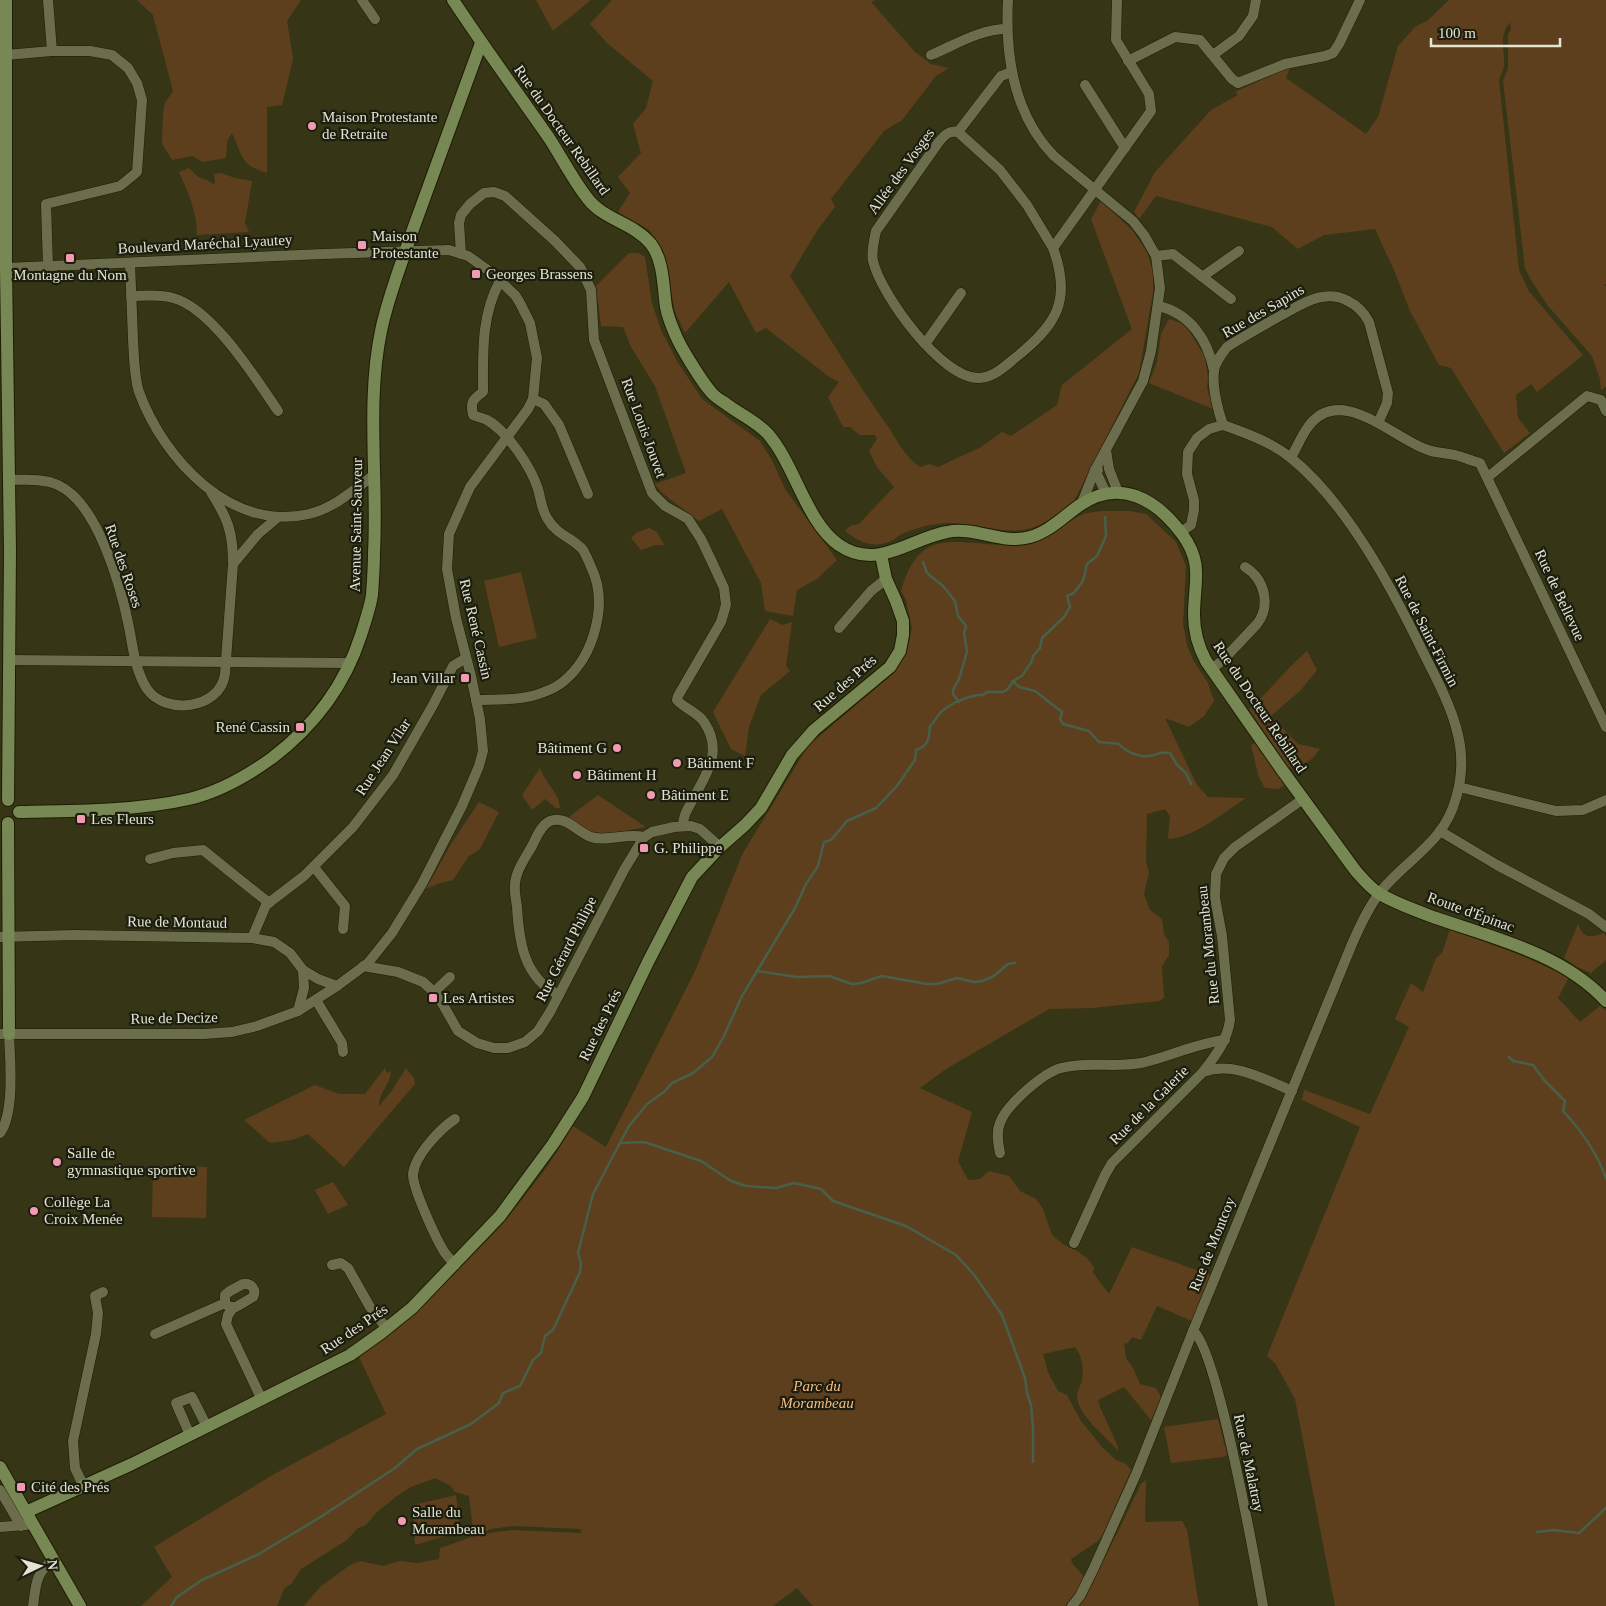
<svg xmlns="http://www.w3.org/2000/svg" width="1606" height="1606" font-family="'Times New Roman',serif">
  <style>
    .green { fill: #5e3f1d; fill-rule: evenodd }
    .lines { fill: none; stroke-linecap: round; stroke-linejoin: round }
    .stream { stroke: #46604b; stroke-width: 2.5 }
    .street-casing { stroke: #1d1e00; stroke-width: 11 }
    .secondary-casing { stroke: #1d1e00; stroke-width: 14 }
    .street { stroke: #6c6d4c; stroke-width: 10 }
    .secondary { stroke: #788854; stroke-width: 12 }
    .poi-dot { fill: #f19ab1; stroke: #1c1d0f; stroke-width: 2 }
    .labels { text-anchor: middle; stroke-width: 4.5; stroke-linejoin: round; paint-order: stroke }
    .poi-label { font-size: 15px; fill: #e3e5d2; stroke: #1c1d0f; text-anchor: start }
    .street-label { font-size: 15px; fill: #e3e5d2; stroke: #1c1d0f }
    .park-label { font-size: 15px; font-style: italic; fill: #f8bd7e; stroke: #1c1d0f }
  </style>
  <rect width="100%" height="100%" fill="#363616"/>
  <g class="green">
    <path d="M137,0H301L287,21L293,59L282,105L267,107V173C241,166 242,155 232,133L227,141L226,158L203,162L192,156L172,160L162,144L163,114L165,103L173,91L153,15Z"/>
    <path d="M536,0H591L553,31Z"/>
    <path d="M612,0H875L871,2L915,52L931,64L949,68L936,76L902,120L884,131L831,199L835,207L818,229L790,276C823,327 854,379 889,428C897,441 907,459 920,467L929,464L938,467L981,447L1002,432L1011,436L1057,405L1062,385L1132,329L1091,219L1101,201L1132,230L1147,252L1153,271V292L1139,373L1074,501C1062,511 1048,523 1032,528C1001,537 968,519 937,524C926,525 914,529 904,533C899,535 895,539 891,541C873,549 859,542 845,531L850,526L859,524L894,487L877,467L869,451L877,439L875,435H860L850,427H843L828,397L839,382L828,376L766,328L756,333L729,282L685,333L675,312L663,250L649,230L618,212L630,193L618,177L641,153L633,124L646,108L653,81L607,43L590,24Z"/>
    <path d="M1449,0H1606V284H1604L1606,287V387L1601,390L1600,379L1592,356L1548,306L1531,280L1525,268L1503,81L1508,68V34L1511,30L1510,22C1498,38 1505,47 1504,65C1504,69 1501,75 1499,80L1519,270L1528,290L1583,355L1537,392L1531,384L1516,395L1518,418L1530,433L1504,453L1451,368L1439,365L1410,311L1394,270L1375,229L1324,235L1298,249L1272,227L1156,196L1139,219L1134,212L1155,172L1211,110L1238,95L1235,92L1290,67L1286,78L1366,134L1378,117L1398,46L1416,26L1427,21Z"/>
    <path d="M189,168L198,177L207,180L215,185L214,174L221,173L235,178L252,181L245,223L249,232L197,235C197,212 188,192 179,172Z"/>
    <path d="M629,253H638L645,257L652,303L661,330L677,361L702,399L760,441L773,462L785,489L837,560L817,579L797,590L793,616L765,611L761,583L722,509L699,521L662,493L655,484L686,473L655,386L631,347L623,327L601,326L596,286Z"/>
    <path d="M1169,319L1181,323L1189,331L1205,357L1208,378L1207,388L1213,409L1149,383L1157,362L1161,334Z"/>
    <path d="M1101,511H1130L1146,514L1176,542L1186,566L1183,624L1187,645L1193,660L1208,683L1214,701L1204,716L1189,727L1165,718L1197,785L1208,797L1246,798C1224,812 1194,838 1168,839L1170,816L1165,809L1147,814L1146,862L1149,873L1144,894L1150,910L1162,919L1164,934L1169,942V955L1162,966L1164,998L1159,1001L1092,1008L1049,1009L946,1069L920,1088L972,1112L958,1161L968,1180L980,1179L989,1171L1009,1176L1020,1191L1036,1199L1043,1209L1052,1235L1064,1245L1077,1251L1087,1258L1094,1267L1093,1273L1109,1294L1132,1247L1210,1275L1192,1321L1157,1306L1141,1340L1132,1337L1128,1343L1124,1344L1126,1358L1133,1368L1140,1384L1156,1388L1161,1397L1151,1420L1124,1387L1098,1400L1100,1407L1118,1447V1450C1106,1438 1082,1417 1078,1402C1075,1393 1080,1389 1082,1380C1084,1369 1082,1355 1075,1347L1043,1354L1048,1372L1058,1391L1067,1395L1081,1421L1102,1447L1116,1460L1126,1464L1131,1470L1104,1532L1098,1541L1071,1559L1072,1563L1085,1578L1075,1594L1065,1606H813L797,1588L773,1606H304L320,1587L350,1565L360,1561L383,1566L400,1561L417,1563L439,1559L440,1548L477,1535L473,1531L469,1496L455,1492L451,1486L435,1478L411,1487L397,1496L377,1512L366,1525L358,1528L347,1540L301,1569L292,1583L284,1589L277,1606H141L172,1577L154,1547L276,1473L386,1414L359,1357L424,1305L502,1225L547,1167L573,1126L606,1147L696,969L743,853L808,746L889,677L907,651L912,628L906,600L901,591C919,526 954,544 1006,545C1013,545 1021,546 1029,544C1049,539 1061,526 1079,516C1085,513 1094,512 1101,511ZM514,1526L580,1529L582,1533L512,1530L482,1534L490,1529Z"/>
    <path d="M649,528L657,532L664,545H655L641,550L631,538L636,533Z"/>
    <path d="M521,572L537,638L499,647L484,581Z"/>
    <path d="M770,619L783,625L792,622L786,666L790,671L761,695L749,727L745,756L731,749L713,712Z"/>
    <path d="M1307,651L1317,670L1301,690L1271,716L1298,744L1320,749L1313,758L1295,770L1288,767L1249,709C1270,691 1286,669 1307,651Z"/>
    <path d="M1255,743L1286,784L1279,789L1265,788L1259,778L1251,745Z"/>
    <path d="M540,768C545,783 559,792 560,808H556L545,799L532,810L522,795Z"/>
    <path d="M598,795L646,827L609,834L589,833L569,817Z"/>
    <path d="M479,802L499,812L480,849L468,857L453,880L440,883L426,889L451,844Z"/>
    <path d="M1578,924C1584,939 1590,938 1604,933L1606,936V960L1591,973L1577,967L1564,958Z"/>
    <path d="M1450,929L1520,955L1569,977L1558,998L1580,1022L1601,1005L1606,1011V1606H1335L1295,1399L1275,1363L1267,1356L1360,1127L1302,1100L1304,1090L1370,1114L1409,1027L1395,1019L1411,983L1423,992L1436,958L1442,953Z"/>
    <path d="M385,1068L387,1073L391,1071C391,1084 378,1093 379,1106L391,1092L406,1068L414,1078L415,1084L344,1167L308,1134L292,1140L270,1143L244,1120L315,1085L339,1094H365Z"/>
    <path d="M153,1166L207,1167L206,1218L152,1217Z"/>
    <path d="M333,1182L348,1205L328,1214L315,1190Z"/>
    <path d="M1218,1419L1227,1455L1223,1457L1171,1463L1164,1427Z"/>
    <path d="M1146,1480L1145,1522L1182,1521L1187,1530L1199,1606H1079L1086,1597L1141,1484Z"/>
    <path d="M456,1495L460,1532L415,1545L413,1505Z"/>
  </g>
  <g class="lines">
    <g class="stream">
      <path d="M923,562L927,573L943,586L955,601L958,616L966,626L964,633L967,652L959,679L953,690V694L959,702"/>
      <path d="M1013,681L1019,687L1035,691L1062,712L1060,719L1063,724L1089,731L1099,742L1119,744C1124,751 1141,758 1149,756C1159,755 1159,751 1170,753L1177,765L1186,773L1191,784"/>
      <path d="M757,971L797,977L829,976L852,984L861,983L882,976L927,984H937L957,978L974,982L982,981L994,976L1008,964L1015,963"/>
      <path d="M1509,1057L1513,1061L1533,1065L1544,1080L1565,1101L1563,1111C1581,1130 1597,1154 1606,1178"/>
      <path d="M621,1143L644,1142L701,1161L731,1181L746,1186L776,1188L794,1183L821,1189L833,1201L906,1226L956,1255L975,1276L1002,1315L1025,1378L1027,1393L1031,1405L1033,1427V1462"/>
      <path d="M1537,1532L1554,1530L1579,1533L1606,1508"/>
      <path d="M171,1606L177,1597L202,1580L257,1555L319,1518L395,1468L417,1449L471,1424L499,1403L503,1393L520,1386L533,1360L541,1353L545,1336L553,1330L580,1272L581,1263L578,1253L593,1194L629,1126L647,1104L664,1092L672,1083L693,1073L712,1057L724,1036L742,996L795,908L806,884L818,866L824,842L831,840L847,821L876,808L897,786L915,760L916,750C929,746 929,738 930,726C936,721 937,715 942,711C952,703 971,694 983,695L987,692H1003L1008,689L1013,681L1022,676L1032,661L1033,656L1040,648L1042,638L1064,617L1070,607L1067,596L1074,593L1083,581L1087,564L1097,556L1106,536L1105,517"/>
    </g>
    <g class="street-casing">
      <g id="street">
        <path d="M362,0L375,19"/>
        <path d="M1008,0C1005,56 1014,115 1054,156L1133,221L1144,235L1156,256L1160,288L1151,351L1143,381L1095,470L1081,505"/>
        <path d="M6,55L52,51"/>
        <path d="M931,55C955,45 980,29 1007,29"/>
        <path d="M1213,55L1239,36L1253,16L1256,0"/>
        <path d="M1128,61L1175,37L1200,40L1232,79L1238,83L1285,64L1325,56L1333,53L1339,44L1360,0"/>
        <path d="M1085,85L1125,148"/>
        <path d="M958,132L1001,76L1012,72"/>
        <path d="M1053,248L1027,205L1000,170L958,132C948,130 944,136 938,143L876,231C874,241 871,252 873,261C881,295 942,379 979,378C994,377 1004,367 1015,358C1057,325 1072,300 1053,248L1151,111L1149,94L1116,40L1117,0"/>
        <path d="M461,254L459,223L461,215L470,204L484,193L494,192L505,196L555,241L580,267L591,290L594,340L652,493L665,506L688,519L701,539L712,562L724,588L726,605L721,622L678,696L677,700C685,709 697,712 704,722C724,752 706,774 692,801C687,810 683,816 683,826"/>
        <path d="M1156,256L1173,254L1231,299"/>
        <path d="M130,263C131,288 132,314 133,339C134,356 134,376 139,392C164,460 231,532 309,514C334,508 354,490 374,475"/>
        <path d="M48,266L46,204L120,186L137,172L142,100L137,83L128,68L112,55L90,51H52L48,0"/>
        <path d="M1202,277L1239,251"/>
        <path d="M131,296C145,296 159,294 173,298C212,308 256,379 278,411"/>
        <path d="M1158,306C1190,313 1208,340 1214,371"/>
        <path d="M925,344L961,293"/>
        <path d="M533,399L544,404L559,425L588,494"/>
        <path d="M1223,425C1218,411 1212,387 1214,371C1215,362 1221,355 1227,347C1244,336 1262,326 1280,316C1302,304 1324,288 1348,301C1358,306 1364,312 1369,322L1388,393L1387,403L1378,423"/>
        <path d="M1106,450L1109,469L1118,492"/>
        <path d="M1291,457C1297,448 1301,436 1308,427C1340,382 1395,440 1428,450C1436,453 1446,453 1455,455C1463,457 1472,461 1480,463L1606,727"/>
        <path d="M1098,470H1095L1106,493"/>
        <path d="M1488,477L1587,396L1601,400L1606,411"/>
        <path d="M9,480C24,480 43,478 58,485C98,503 121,587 129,627C133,648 135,670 147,689C165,715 220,710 225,674L233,564L258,534L277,518"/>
        <path d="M211,492C228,519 233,532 233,564"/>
        <path d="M1181,532L1191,525L1194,510V500L1187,474L1188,452L1197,438L1209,429L1223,425"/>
        <path d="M839,628L871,591L886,579"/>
        <path d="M9,660L351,663"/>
        <path d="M1211,670L1225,658L1257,624C1271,606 1265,579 1245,567"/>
        <path d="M476,700C498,699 523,701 544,692C550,690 558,686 564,681C594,656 609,603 591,567C589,562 586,555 583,550C572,537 557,536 547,518C541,508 541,499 538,489C531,467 507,431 487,420C483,418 477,417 473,415C470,402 473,399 483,392C483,354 481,315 500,281"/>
        <path d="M1459,787L1556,811L1583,810L1606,800"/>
        <path d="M1440,831L1497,865L1589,914L1606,927"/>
        <path d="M150,859L173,853L203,850L269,903"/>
        <path d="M314,867L345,906L343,929"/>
        <path d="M0,937L74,935L252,938L274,942L290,953L303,970L318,979L337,986"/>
        <path d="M252,938L266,905L304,876L353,827L393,775L433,705L453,666L466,658"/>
        <path d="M363,966L398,972L423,982L438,996L458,1031L477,1043L494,1048H508L525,1042L538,1031L550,1012L624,870L644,837L652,832L674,827L691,826L700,829L720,847"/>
        <path d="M434,992L450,977"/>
        <path d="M559,995C524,978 519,942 517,907C516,899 514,891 515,884C516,870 526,857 532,846C536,838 541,825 550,821C566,815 577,832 591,837C605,842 627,833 644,837"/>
        <path d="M316,1000L342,1043L343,1052"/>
        <path d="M298,1011L304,988L303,970"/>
        <path d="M0,1034H204L232,1032L257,1026L298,1011L337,986L368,963L392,933L422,884L462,806L479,766L483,751L480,719L471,676L456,618L447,569L449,534L470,487L528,409L533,399L537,358L530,323L520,303L515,295L492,273L468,256L449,250L323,254L6,268"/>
        <path d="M1203,1072C1216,1055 1227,1041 1230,1020L1222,936L1215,898L1216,874L1224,858L1235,847L1303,799"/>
        <path d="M455,1119C440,1129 415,1155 413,1174C412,1187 437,1241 445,1253C448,1257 452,1261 455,1265"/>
        <path d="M0,1133C15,1113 10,1059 9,1034"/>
        <path d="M1000,1153C998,1143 996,1132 1000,1123C1006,1105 1043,1073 1061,1068C1087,1061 1115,1068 1141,1063C1169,1057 1196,1043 1225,1040"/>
        <path d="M1074,1243L1105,1175L1112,1163L1203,1072C1234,1061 1264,1079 1292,1091"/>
        <path d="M332,1265L341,1263L348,1268L370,1307L387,1329"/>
        <path d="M243,1284C251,1283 257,1289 253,1297L236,1307H229L225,1303V1295L230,1291Z"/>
        <path d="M233,1308L228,1315L226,1324L262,1400"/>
        <path d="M1193,1331C1217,1347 1256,1566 1263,1606"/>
        <path d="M155,1334L225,1303"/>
        <path d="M190,1435L176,1403L192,1397L207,1427"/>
        <path d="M83,1485L75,1468L73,1441L96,1334L98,1313L95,1296L103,1292"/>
        <path d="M0,1490L21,1526"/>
        <path d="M0,1527L26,1525"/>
        <path d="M33,1606C36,1586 35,1573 53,1560"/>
        <path d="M1072,1606L1080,1596L1093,1570L1137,1472L1193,1331L1352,944C1360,926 1369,906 1381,891C1408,858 1444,843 1456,798C1463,775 1463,751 1456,727C1449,702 1436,678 1424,654C1393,590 1347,503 1291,458C1273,443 1246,433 1223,425"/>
      </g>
    </g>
    <g class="secondary-casing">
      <g id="secondary">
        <path d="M6,0V268L10,551L8,800"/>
        <path d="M453,0C484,47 517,92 549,138C562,158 573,180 588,199C604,220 634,223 651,244C664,261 663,287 666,307C668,317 672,327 676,336C681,348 702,382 711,392C714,396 720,400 725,403C739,414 756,421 768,434C795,465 806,522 839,545C877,571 909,539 947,532C975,526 1002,545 1030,537C1049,532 1064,516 1080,505C1120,478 1156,499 1182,534C1204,564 1194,582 1194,615C1194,631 1198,646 1206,661L1282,770L1355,870C1363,879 1370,888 1380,894C1397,904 1417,911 1436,918C1494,938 1563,954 1606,1001"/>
        <path d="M19,812C74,811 136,811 189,799C219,792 247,776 272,758C314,726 345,685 361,635C365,622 370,608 372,595C373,581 374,567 374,553C378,481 366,402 381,331C388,297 401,265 412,232C435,169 458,106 481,43"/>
        <path d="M8,823L9,1034"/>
        <path d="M0,1467L80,1606"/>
        <path d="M26,1512L132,1464L350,1355L381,1333L412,1308L500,1216L553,1144L583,1097L648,962L692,877L720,847L745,825L761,808L792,755L814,730L890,667L900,651L903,635V621L896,601L886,579L881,555"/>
      </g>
    </g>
    <use href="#street" class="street"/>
    <use href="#secondary" class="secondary"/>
  </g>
  <g class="poi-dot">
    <circle cx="312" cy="126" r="5"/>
    <rect x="357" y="240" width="10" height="10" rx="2.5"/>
    <rect x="65" y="253" width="10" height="10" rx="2.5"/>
    <rect x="471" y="269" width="10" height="10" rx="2.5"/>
    <rect x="460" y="673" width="10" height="10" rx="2.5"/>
    <rect x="295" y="722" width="10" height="10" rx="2.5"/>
    <circle cx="617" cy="748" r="5"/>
    <circle cx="677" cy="763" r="5"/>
    <circle cx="577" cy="775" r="5"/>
    <circle cx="651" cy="795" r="5"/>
    <rect x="76" y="814" width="10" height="10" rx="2.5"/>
    <rect x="639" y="843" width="10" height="10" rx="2.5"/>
    <rect x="428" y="993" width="10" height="10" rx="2.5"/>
    <circle cx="57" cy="1162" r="5"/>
    <circle cx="34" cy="1211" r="5"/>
    <rect x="16" y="1482" width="10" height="10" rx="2.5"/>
    <circle cx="402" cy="1521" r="5"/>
  </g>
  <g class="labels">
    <g class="poi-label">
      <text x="322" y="122">Maison Protestante<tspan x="322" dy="17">de Retraite</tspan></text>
      <text x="372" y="241">Maison<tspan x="372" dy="17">Protestante</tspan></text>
      <text x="486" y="279">Georges Brassens</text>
      <text x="70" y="280" text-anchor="middle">Montagne du Nom</text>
      <text x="455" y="683" text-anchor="end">Jean Villar</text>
      <text x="290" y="732" text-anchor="end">René Cassin</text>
      <text x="607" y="753" text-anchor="end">Bâtiment G</text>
      <text x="687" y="768">Bâtiment F</text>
      <text x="587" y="780">Bâtiment H</text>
      <text x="661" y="800">Bâtiment E</text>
      <text x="91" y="824">Les Fleurs</text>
      <text x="654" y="853">G. Philippe</text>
      <text x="443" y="1003">Les Artistes</text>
      <text x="67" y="1158">Salle de<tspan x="67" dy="17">gymnastique sportive</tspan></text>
      <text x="44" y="1207">Collège La<tspan x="44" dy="17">Croix Menée</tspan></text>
      <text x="31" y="1492">Cité des Prés</text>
      <text x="412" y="1517">Salle du<tspan x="412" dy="17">Morambeau</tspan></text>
    </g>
    <g class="street-label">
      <text transform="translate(562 130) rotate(55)" y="5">Rue du Docteur Rebillard</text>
      <text transform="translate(901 171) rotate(-54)" y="5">Allée des Vosges</text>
      <text transform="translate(205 244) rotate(-3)" y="5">Boulevard Maréchal Lyautey</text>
      <text transform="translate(1263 311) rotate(-30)" y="5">Rue des Sapins</text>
      <text transform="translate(644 428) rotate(70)" y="5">Rue Louis Jouvet</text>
      <text transform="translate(356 525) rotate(-89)" y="5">Avenue Saint-Sauveur</text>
      <text transform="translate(124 566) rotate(71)" y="5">Rue des Roses</text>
      <text transform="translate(1560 595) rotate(65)" y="5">Rue de Bellevue</text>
      <text transform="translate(476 629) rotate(77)" y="5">Rue René Cassin</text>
      <text transform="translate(1427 631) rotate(63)" y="5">Rue de Saint-Firmin</text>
      <text transform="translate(845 683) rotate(-41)" y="5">Rue des Prés</text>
      <text transform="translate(1260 707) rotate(56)" y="5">Rue du Docteur Rebillard</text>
      <text transform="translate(383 757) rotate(-57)" y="5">Rue Jean Vilar</text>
      <text transform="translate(1471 912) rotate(20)" y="5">Route d'Épinac</text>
      <text transform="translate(177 922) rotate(1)" y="5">Rue de Montaud</text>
      <text transform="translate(1208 945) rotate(-96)" y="5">Rue du Morambeau</text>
      <text transform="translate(566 949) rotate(-63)" y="5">Rue Gérard Philipe</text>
      <text transform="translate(174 1018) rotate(-1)" y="5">Rue de Decize</text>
      <text transform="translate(600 1025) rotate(-64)" y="5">Rue des Prés</text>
      <text transform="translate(1149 1105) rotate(-45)" y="5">Rue de la Galerie</text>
      <text transform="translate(1212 1244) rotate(-68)" y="5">Rue de Montcoy</text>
      <text transform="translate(354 1329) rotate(-34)" y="5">Rue des Prés</text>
      <text transform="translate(1249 1463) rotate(78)" y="5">Rue de Malatray</text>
    </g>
    <g class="park-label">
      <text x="817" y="1391">Parc du<tspan x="817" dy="17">Morambeau</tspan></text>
    </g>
  </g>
  <g transform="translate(40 1566) rotate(85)" stroke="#1c1d0f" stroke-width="4" paint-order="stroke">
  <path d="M0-4L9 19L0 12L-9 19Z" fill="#e3e5d2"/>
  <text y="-8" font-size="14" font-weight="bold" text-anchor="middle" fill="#e3e5d2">N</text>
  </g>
  <path d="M1431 38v8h129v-8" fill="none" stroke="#e3e5d2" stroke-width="2.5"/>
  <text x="1438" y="38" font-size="15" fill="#e3e5d2" stroke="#1c1d0f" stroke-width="4" paint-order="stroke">100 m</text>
</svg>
